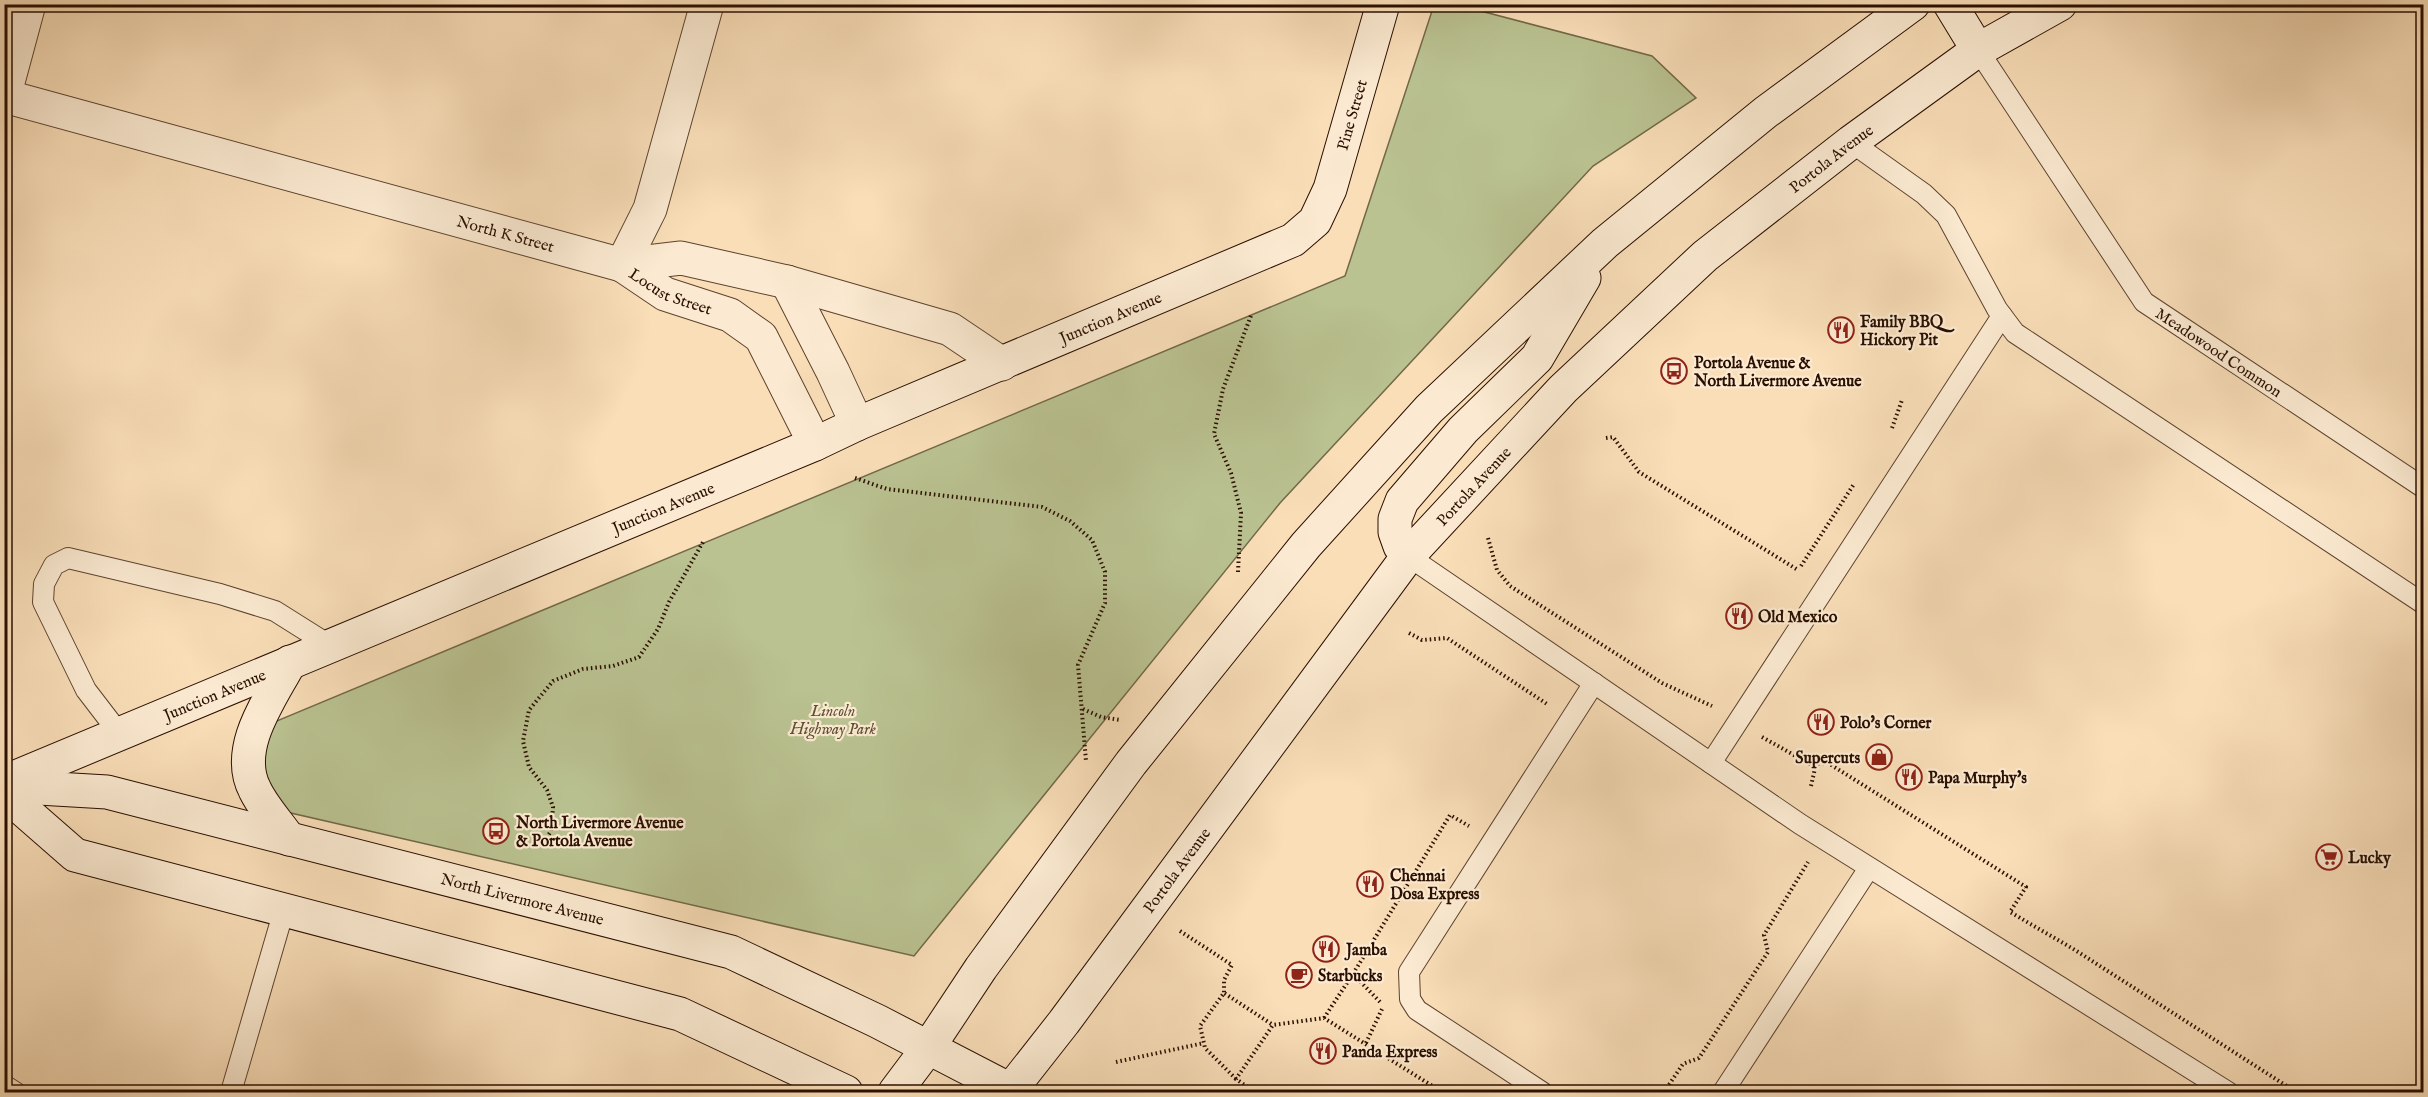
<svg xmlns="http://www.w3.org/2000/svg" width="2428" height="1097" font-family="'IM FELL English',serif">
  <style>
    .green { fill: #bac291; stroke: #726848; stroke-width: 1.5 }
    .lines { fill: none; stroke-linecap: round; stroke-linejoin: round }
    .lane-casing { stroke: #5e432e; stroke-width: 22 }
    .street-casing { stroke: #5e432e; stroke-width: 35 }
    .secondary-casing { stroke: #2a0f00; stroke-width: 35 }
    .path { stroke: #2a0f00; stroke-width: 4; stroke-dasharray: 1.5 3; stroke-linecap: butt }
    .lane { stroke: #fbead1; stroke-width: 20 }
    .street { stroke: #fbead1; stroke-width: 33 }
    .secondary { stroke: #fbead1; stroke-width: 33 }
    .labels { text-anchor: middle; stroke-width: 4.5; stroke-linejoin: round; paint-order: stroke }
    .street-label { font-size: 16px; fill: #2a0f00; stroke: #fbead1 }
    .poi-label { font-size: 16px; font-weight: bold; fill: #2a0f00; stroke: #fbead1; text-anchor: start }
    .park-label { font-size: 16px; font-style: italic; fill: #5c4e33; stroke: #fbead1 }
  </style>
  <rect width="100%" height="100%" fill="#f9deb8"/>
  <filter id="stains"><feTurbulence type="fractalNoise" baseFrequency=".00333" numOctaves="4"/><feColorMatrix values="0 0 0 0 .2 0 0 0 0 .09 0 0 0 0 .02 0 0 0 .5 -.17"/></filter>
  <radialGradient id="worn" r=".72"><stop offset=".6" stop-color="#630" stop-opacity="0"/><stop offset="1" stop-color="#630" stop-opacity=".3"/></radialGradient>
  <path class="green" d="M1434,5H1458L1652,56L1696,98L1593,166L1280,503L914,956L256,805L236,738L1345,276Z"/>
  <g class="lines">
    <g class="lane-casing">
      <g id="lane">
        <path id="s1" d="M1978,50L2144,302L2424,488"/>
        <path d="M1851,142L1924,194L1946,215L1997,309L2015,333L2424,604"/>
        <path d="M1408,556L1800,824L2228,1092"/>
        <path d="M119,733L86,690L43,602L44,584L54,565L68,558L220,594L275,611L329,645"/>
        <path d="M1711,763L2002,316"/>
        <path d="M4,1085L15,1092"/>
        <path d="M231,1092L284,910"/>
        <path d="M1542,1092L1417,1010L1410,999L1409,972L1594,683"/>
        <path d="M1723,1092L1869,868"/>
      </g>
    </g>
    <g class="street-casing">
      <g id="street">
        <path id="s2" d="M4,96L622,265L681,258L787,282L950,329L1002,364"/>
        <path d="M4,97L29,4"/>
        <path id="s3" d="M622,265L665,294L730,315L761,337L815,444"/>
        <path d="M622,265L650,209L707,4"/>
        <path d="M787,282L833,372L857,424"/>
      </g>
    </g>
    <g class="secondary-casing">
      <g id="secondary">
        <path d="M1950,4L1978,50"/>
        <path d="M1408,556L1400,546L1395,532V519L1402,501L1463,430L1537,358L1584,278"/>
        <path id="s4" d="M4,782L815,444L857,424L1293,240L1315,221L1330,189L1383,4"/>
        <path id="s5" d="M4,786L107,792L731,952L877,1021L1014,1092"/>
        <path d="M4,793L75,855L680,1014L846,1092"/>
        <path d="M289,839C278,823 263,807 255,790C233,748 271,698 290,662"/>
        <path d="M895,1092L928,1048L981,968L1131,763L1306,545L1429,409L1605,243L1766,112L1913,4"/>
        <path id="s6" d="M1009,1092L1064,1022L1408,556L1563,389L1705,256L1851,142L1978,50L2060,4"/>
      </g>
    </g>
    <g class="path">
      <path d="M1892,428L1902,400"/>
      <path d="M1606,438L1613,437L1639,472L1798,570"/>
      <path d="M855,478L887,489L1042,507L1070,521L1092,540L1105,572V603L1078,665L1086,761"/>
      <path d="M1488,538L1497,570L1510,586L1662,683L1712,706"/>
      <path d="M1801,566L1854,484"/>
      <path d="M1238,572L1241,513L1231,473L1214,434L1223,389L1252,313"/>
      <path d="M1409,633L1422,640L1447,638L1547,704"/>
      <path d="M1083,709L1101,717L1120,720"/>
      <path d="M1762,737L1810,764L1828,763L2026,887L2010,912L2075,950L2296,1092"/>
      <path d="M1811,786L1816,764"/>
      <path d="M544,842L551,831L553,807L547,790L529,767L523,741L529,710L553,681L583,669L613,666L639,657L658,629L669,602L703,542"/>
      <path d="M1180,931L1232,965L1224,980V993"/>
      <path d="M1353,974L1450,815L1469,826"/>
      <path d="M1324,1018L1353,974L1381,1003"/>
      <path d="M1366,1043L1382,1009"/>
      <path d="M1116,1062L1204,1043"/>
      <path d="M1236,1079L1205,1048L1200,1026L1224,993L1273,1025"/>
      <path d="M1255,1092L1236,1079L1273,1025L1324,1018L1442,1092"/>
      <path d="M1664,1092L1683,1064L1699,1058L1768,952L1764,935L1808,862"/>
    </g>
    <use href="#lane" class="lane"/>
    <use href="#street" class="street"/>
    <use href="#secondary" class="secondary"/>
  </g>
  <defs>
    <g id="restaurant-ring" transform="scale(1.35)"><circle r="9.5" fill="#fbead1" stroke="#8f2418" stroke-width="1.5"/><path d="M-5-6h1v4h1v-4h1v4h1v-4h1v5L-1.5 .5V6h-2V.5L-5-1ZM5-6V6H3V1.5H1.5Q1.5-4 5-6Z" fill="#8f2418"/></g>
    <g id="bus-ring" transform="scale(1.35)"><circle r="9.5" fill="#fbead1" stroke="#8f2418" stroke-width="1.5"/><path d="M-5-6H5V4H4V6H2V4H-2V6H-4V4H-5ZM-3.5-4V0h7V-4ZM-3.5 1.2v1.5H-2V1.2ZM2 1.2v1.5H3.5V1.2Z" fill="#8f2418"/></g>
    <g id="shop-ring" transform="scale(1.35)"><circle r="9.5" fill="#fbead1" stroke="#8f2418" stroke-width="1.5"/><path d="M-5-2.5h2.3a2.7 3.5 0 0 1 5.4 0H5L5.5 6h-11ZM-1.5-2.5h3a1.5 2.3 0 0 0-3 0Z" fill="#8f2418"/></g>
    <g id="supermarket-ring" transform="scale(1.35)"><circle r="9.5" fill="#fbead1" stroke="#8f2418" stroke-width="1.5"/><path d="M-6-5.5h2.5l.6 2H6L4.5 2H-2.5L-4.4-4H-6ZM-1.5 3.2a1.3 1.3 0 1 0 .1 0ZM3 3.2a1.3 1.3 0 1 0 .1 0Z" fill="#8f2418"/></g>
    <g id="cafe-ring" transform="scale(1.35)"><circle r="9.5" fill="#fbead1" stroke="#8f2418" stroke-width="1.5"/><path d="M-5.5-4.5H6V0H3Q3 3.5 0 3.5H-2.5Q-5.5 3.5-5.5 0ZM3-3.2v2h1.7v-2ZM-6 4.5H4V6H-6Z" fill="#8f2418"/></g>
  </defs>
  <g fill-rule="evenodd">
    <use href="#restaurant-ring" x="1841" y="330"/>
    <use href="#bus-ring" x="1674" y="371"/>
    <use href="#restaurant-ring" x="1739" y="616"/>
    <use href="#restaurant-ring" x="1821" y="722"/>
    <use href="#shop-ring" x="1879" y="757"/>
    <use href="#restaurant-ring" x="1909" y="777"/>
    <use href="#bus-ring" x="496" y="831"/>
    <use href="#supermarket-ring" x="2329" y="857"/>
    <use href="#restaurant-ring" x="1370" y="884"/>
    <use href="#restaurant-ring" x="1326" y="949"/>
    <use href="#cafe-ring" x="1299" y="975"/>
    <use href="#restaurant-ring" x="1323" y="1051"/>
  </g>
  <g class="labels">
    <g class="street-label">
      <text dy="6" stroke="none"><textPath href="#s4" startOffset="1540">Pine Street</textPath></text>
      <text dy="6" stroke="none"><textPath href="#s6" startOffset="1250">Portola Avenue</textPath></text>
      <text dy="6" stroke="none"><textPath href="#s2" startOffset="520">North K Street</textPath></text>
      <text dy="6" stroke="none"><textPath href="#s3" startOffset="56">Locust Street</textPath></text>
      <text dy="6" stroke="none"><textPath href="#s4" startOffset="1200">Junction Avenue</textPath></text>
      <text dy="6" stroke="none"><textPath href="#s1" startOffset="392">Meadowood Common</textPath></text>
      <text dy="6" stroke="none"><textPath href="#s6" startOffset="764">Portola Avenue</textPath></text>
      <text dy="6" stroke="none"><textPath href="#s4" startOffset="714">Junction Avenue</textPath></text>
      <text dy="6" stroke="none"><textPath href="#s4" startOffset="228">Junction Avenue</textPath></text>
      <text dy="6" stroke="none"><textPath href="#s6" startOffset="278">Portola Avenue</textPath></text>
      <text dy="6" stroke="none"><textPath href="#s5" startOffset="532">North Livermore Avenue</textPath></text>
    </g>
    <g class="poi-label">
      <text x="1860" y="327">Family BBQ<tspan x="1860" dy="18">Hickory Pit</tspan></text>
      <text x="1694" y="368">Portola Avenue &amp;<tspan x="1694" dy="18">North Livermore Avenue</tspan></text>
      <text x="1758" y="622">Old Mexico</text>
      <text x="1840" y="728">Polo's Corner</text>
      <text x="1860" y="763" text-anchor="end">Supercuts</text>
      <text x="1928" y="783">Papa Murphy's</text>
      <text x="516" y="828">North Livermore Avenue<tspan x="516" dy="18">&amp; Portola Avenue</tspan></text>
      <text x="2348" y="863">Lucky</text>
      <text x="1390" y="881">Chennai<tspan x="1390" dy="18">Dosa Express</tspan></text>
      <text x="1346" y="955">Jamba</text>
      <text x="1318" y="981">Starbucks</text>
      <text x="1342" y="1057">Panda Express</text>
    </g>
    <g class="park-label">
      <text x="833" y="716">Lincoln<tspan x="833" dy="18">Highway Park</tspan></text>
    </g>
  </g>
  <rect width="2428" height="1097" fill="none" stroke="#f9deb8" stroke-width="24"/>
  <rect x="6" y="6" width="2416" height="1085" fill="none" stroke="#2a0f00" stroke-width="3"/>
  <rect x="12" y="12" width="2404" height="1073" fill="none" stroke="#2a0f00" stroke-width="1.5"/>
  <rect width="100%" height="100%" filter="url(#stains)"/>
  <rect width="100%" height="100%" fill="url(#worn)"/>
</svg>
